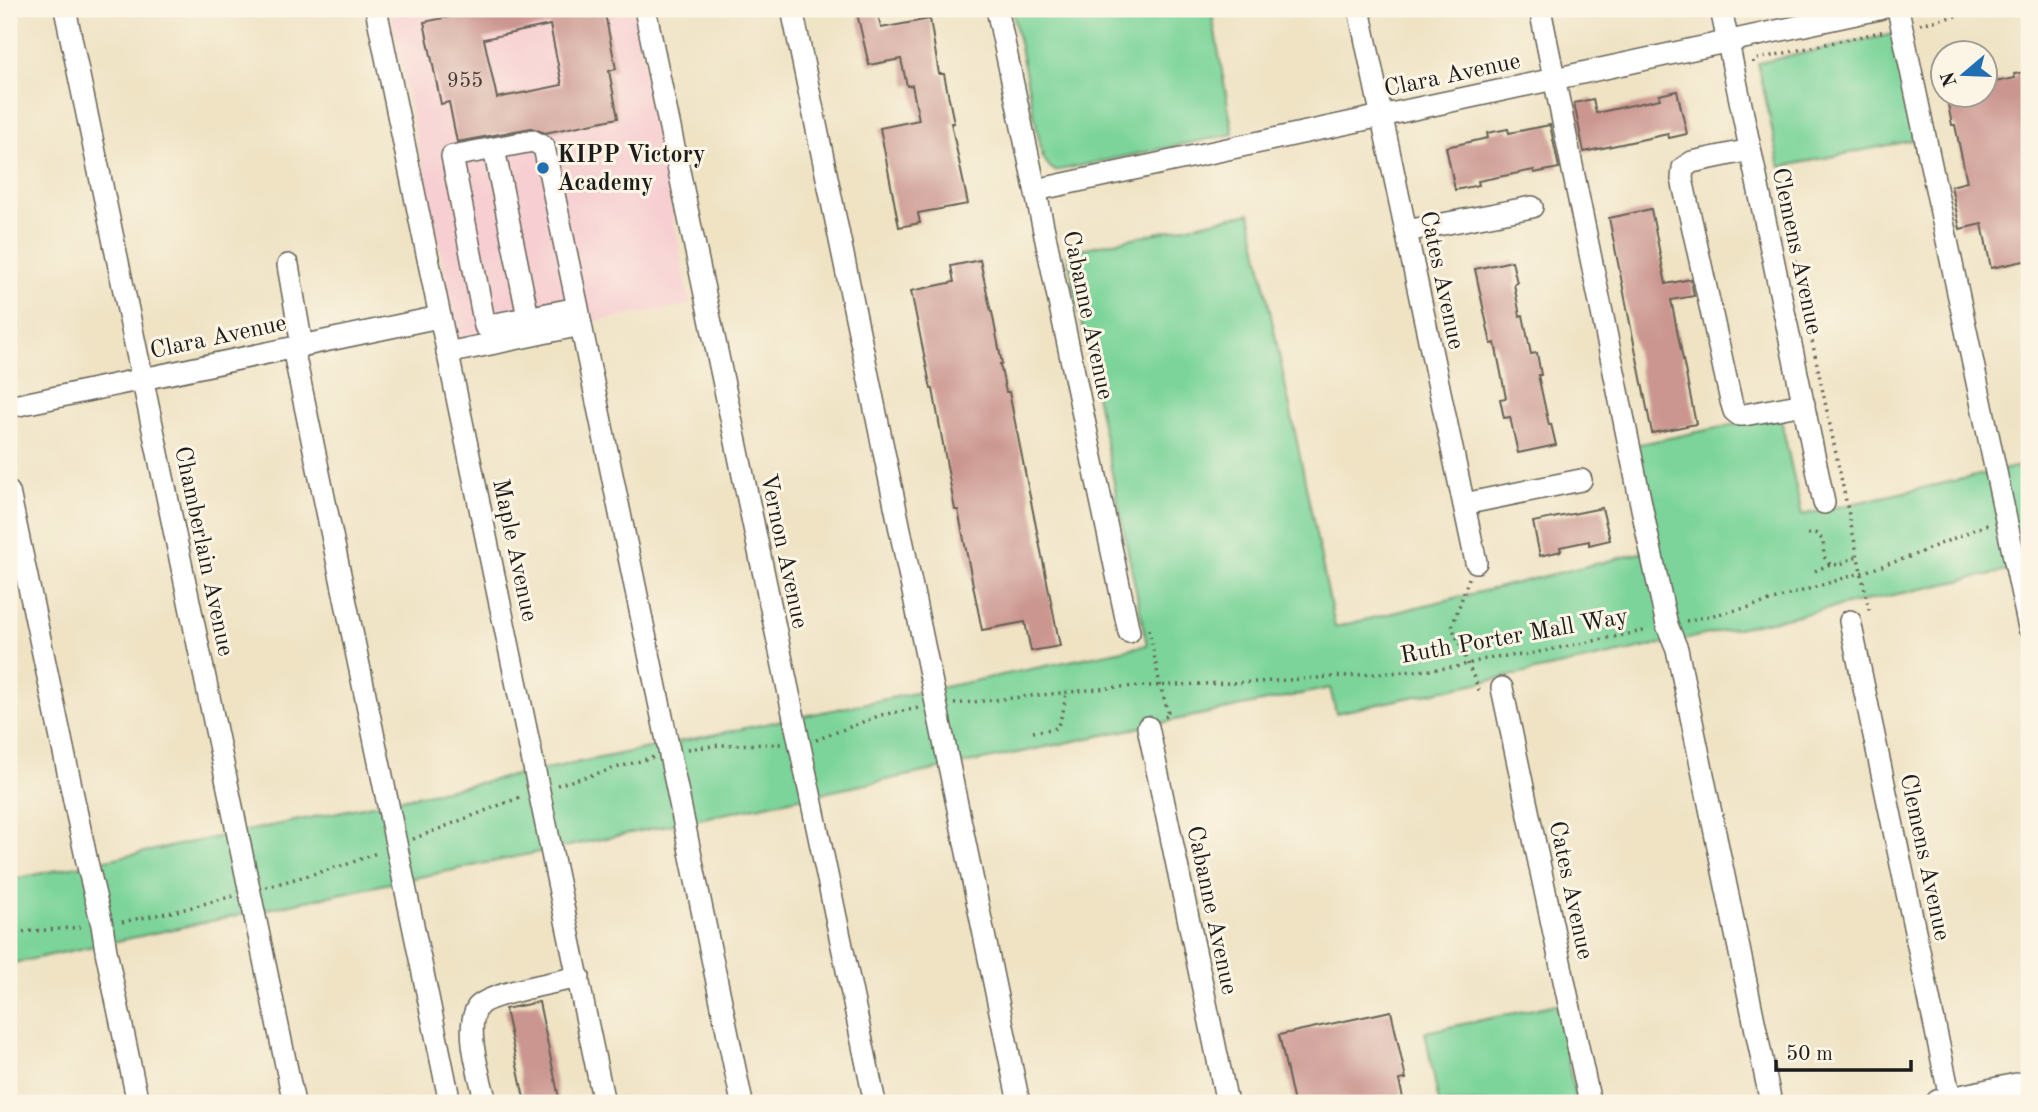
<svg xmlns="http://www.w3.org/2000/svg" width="2038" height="1112" font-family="'Old Standard TT',serif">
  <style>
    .built { fill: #f7cfd2 }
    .green { fill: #7bd49a; stroke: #4c785b; stroke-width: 2 }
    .building { fill: #cb9690; fill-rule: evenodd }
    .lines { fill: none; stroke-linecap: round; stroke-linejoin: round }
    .minor-casing { stroke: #666257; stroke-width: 24 }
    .major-casing { stroke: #666257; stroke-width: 29 }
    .path { stroke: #666257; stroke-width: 3.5; stroke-dasharray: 2 5; stroke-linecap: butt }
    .minor { stroke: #fff; stroke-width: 21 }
    .major { stroke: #fff; stroke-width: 26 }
    .poi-dot { fill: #1f6fb2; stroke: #fcf5e5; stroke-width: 2.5 }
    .labels { text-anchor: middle; stroke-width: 6; stroke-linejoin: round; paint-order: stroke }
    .number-label { font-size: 21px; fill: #483a39 }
    .street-label { font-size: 24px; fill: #1c1c1c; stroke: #fcf5e5 }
    .poi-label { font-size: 24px; font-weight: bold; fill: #1c1c1c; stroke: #fcf5e5; text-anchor: start }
  </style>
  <rect width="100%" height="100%" fill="#fcf5e5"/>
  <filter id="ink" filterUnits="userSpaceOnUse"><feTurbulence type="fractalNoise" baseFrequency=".0143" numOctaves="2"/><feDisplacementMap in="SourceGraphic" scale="14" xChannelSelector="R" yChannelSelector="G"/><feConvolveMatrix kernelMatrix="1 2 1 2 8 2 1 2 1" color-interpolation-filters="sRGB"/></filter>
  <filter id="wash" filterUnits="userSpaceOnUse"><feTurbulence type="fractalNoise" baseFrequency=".00686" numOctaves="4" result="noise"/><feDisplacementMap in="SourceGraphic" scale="28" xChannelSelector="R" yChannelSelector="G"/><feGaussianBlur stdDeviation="1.57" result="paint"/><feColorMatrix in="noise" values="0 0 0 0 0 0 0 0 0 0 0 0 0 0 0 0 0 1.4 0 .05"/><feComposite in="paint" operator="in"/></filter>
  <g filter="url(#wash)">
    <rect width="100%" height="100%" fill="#efe3c4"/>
    <path class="built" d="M389,9H633L636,20L690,305L460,344Z"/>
    <g class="green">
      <path d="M1012,9H1211L1233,134L1055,171L1050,167L1043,158Z"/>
      <path d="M1898,33L1919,139L1780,167L1758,63Z"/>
      <path d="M1250,213L1335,627L1657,549L1635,445L1780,415L1802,515L2029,464V607L2021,568L1336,713L1330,688L381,885L9,964V880L1147,645L1067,252Z"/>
      <path d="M1557,1004L1576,1103H1439L1425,1032Z"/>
    </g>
    <g id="blocks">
      <g class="building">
        <path d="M447,9H604L616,69L609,71L618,118L545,133L531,128L457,142L449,102L441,104L424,22L449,17ZM550,25L562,85L497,98L484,39Z"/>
        <path d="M856,9H877L881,28L930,19L939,74H944L954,123H951L968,204L918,213L920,223L899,227L880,128L919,120L912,85L907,86L901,59L869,65Z"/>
        <path d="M2029,71V260L1991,268L1982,224L1960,229L1951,186L1967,182L1955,125H1952L1946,94H1985V84L2015,78L2014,74Z"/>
        <path d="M1677,91L1687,134L1669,138L1668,134L1584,152L1574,103L1593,99L1596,113L1660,99L1659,95Z"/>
        <path d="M1550,125L1559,168L1534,173V170L1478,181L1479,185L1455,190L1446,147L1488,138L1487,133L1508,129L1509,133Z"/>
        <path d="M1651,209L1666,284L1691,279L1694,296L1671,300L1696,424L1652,433L1609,218Z"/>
        <path d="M980,260L991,312H992L1002,364H1000L1006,392H1009L1060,646L1031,651L1025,622L982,630L958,510H955L933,389H931L911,291L954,282L951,266Z"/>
        <path d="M1512,261L1517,283L1514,284L1520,316L1523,315L1531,354L1537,353L1541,375H1538L1549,425L1551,424L1556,445L1518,453L1510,417L1504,418L1500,399L1506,398L1495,343L1491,344L1475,269Z"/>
        <path d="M1602,508L1610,540L1589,545V541L1560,547L1561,551L1540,556L1533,522Z"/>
        <path d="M539,1002L560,1103H525L505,1009Z"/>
        <path d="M1391,1011L1406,1079L1399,1080L1404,1103H1294L1279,1035Z"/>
      </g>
    </g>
  </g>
  <g filter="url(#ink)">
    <use href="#blocks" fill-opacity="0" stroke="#666257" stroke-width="2"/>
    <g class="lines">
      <g class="minor-casing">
        <g id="minor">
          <path d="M65,9L294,1103"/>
          <path d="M376,9L604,1103"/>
          <path d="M645,9L875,1103"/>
          <path d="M792,9L1019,1103"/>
          <path d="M997,9L1129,632"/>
          <path d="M1359,9L1476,562"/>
          <path d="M1540,9L1648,538L1667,625L1677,649L1771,1103"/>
          <path d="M1721,9L1824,503"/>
          <path d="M1898,9L2029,628"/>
          <path d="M494,149L528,317"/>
          <path d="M1750,150L1692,162L1683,168L1682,179L1731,401L1734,411L1739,415H1744L1804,404"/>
          <path d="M1036,190C1317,132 1598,68 1879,9"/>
          <path d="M1406,231L1532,207"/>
          <path d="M288,265L302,346"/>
          <path d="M578,308L485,326L452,156L533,141L544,147L578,308L581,325"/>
          <path d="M293,348L450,1103"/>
          <path d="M447,353L581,325L742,1103"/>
          <path d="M9,407L439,317"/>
          <path d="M9,492L87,862L102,925L106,951L138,1103"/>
          <path d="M1464,504L1581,480"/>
          <path d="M1850,621L1951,1103"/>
          <path d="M1502,688L1590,1103"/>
          <path d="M1148,727L1227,1103"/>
          <path d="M486,1103C481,1080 464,1030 477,1008C485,994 559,982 579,977"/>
        </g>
      </g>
      <g class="major-casing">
        <path id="major" d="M1939,1103L2029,1084"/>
      </g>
      <g class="path">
        <path d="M1920,24L1987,9"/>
        <path d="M1753,63V60L1885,31"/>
        <path d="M1786,218L1870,614"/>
        <path d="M1808,534L1815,533L1823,540L1824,557L1830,564L1839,565L1857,556"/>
        <path d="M1815,571L1830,564"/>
        <path d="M1469,578L1452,627L1480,692L1483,691"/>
        <path d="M1686,621L1750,607L1861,573L1909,557L1988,524"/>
        <path d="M1149,629L1160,685L1169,715L1165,717"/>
        <path d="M954,704L1118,687L1259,682L1430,670L1456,667L1493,657L1524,655L1648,630"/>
        <path d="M1033,732L1057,728L1063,712L1066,693"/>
        <path d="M816,740L881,715L919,708"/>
        <path d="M688,749L720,745L782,744"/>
        <path d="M557,785L654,757"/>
        <path d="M413,839L523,796"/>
        <path d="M266,887L345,865L379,852"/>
        <path d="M122,922L181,910L233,896"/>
        <path d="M9,933L83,927"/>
      </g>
      <use href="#minor" class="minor"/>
      <use href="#major" class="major"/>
    </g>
  </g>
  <circle class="poi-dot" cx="543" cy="168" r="7"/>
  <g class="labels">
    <g class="number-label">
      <text x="465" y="87">955</text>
    </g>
    <g class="street-label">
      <text transform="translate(1452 74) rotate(-12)" y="8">Clara Avenue</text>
      <text transform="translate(1798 251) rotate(78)" y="8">Clemens Avenue</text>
      <text transform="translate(1443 280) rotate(78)" y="8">Cates Avenue</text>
      <text transform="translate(1089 315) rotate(78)" y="8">Cabanne Avenue</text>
      <text transform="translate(218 336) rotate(-12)" y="8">Clara Avenue</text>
      <text transform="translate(516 550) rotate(78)" y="8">Maple Avenue</text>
      <text transform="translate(205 551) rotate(78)" y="8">Chamberlain Avenue</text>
      <text transform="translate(785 551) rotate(78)" y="8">Vernon Avenue</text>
      <text transform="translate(1514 635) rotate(-10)" y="8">Ruth Porter Mall Way</text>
      <text transform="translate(1926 857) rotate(78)" y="8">Clemens Avenue</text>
      <text transform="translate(1572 890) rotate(78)" y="8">Cates Avenue</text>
      <text transform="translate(1213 910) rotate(78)" y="8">Cabanne Avenue</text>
    </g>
    <g class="poi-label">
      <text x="557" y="162">KIPP Victory<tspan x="557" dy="28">Academy</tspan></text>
    </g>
  </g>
  <rect width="2038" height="1112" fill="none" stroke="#fcf5e5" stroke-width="35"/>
  <g transform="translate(1964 74) rotate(251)"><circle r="33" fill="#fcf5e5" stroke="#a29e95" stroke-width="2"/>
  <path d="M0-5L12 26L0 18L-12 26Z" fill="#1f6fb2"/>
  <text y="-10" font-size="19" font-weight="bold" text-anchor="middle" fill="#1c1c1c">N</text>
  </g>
  <path d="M1776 1060v10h135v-10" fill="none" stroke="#1c1c1c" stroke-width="3.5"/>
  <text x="1786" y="1060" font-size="21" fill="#1c1c1c" stroke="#fcf5e5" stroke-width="5" paint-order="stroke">50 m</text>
</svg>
